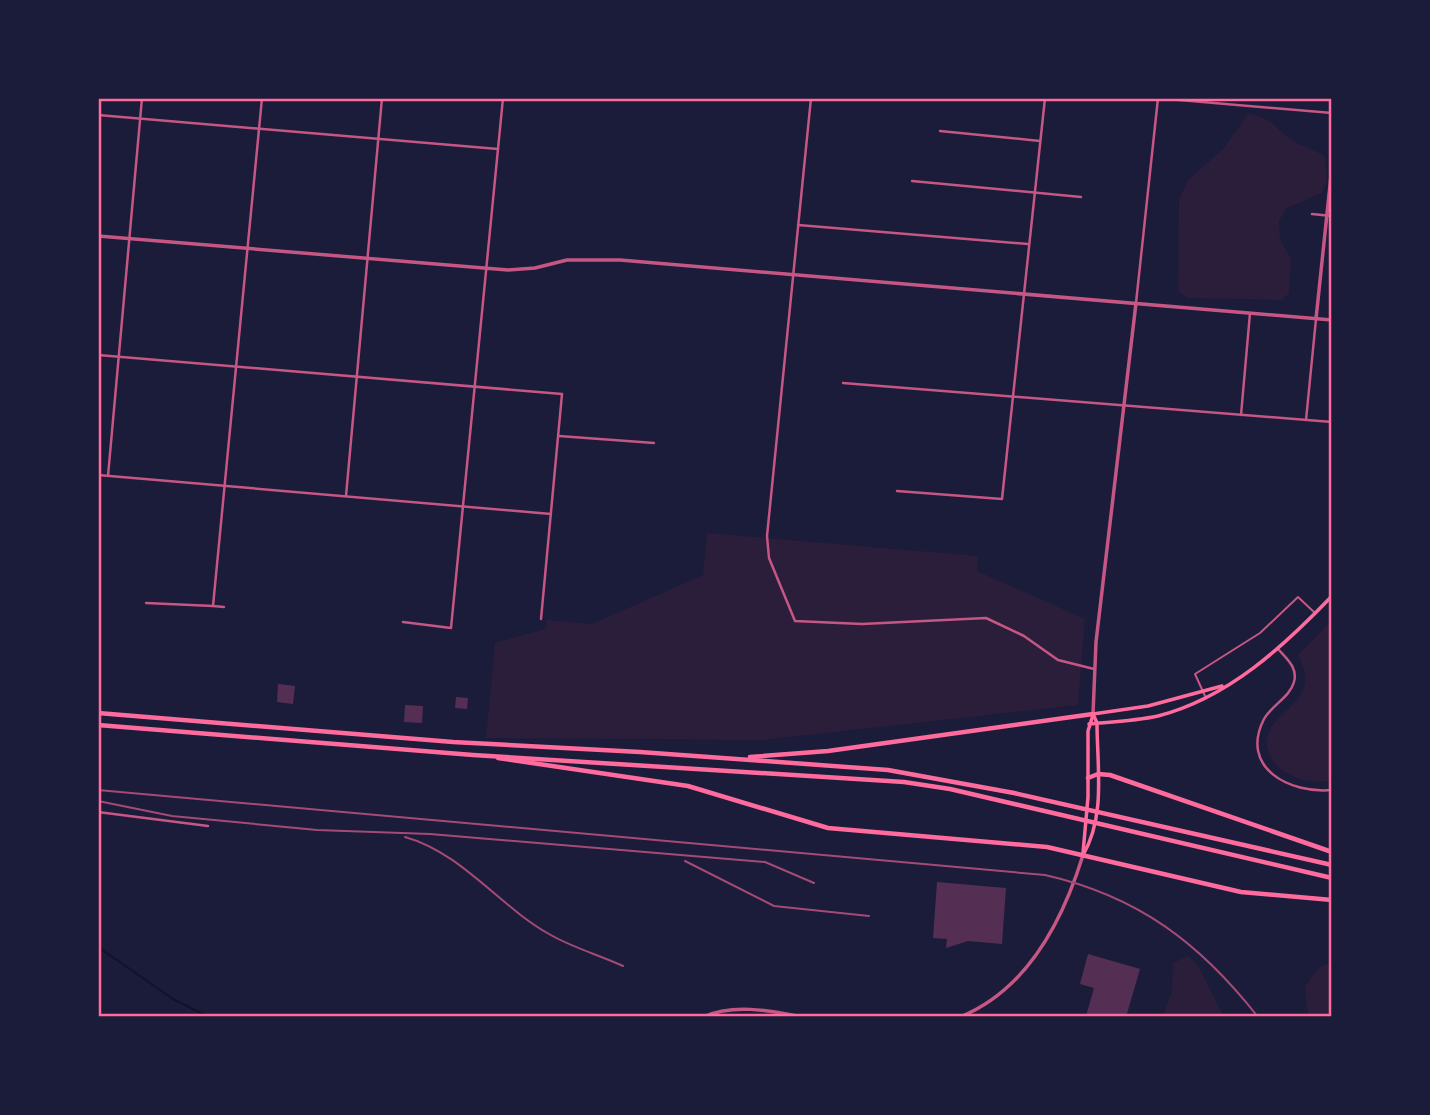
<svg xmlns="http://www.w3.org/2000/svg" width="1430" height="1115" font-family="'Golos Text',sans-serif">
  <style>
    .green { fill: #2a1e3b }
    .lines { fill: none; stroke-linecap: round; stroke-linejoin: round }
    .stream { stroke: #12122b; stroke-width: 2 }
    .building { fill: #542f53 }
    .service { stroke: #c65784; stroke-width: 2 }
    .minor { stroke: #c65784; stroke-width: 2.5 }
    .tertiary { stroke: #c65784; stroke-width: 3.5 }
    .secondary { stroke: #ff6b9d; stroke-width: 3.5 }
    .primary { stroke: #ff6b9d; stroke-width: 4.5 }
    .rail { stroke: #a44b75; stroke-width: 2 }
    .neatline { fill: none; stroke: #ff6b9d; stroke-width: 2.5 }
  </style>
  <rect width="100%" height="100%" fill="#1b1b3a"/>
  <g class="green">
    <path d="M1248,114C1273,118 1272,125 1290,139C1300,147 1314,148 1325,157L1327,180L1322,193L1287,208L1279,221L1280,239L1291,259L1289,293L1282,300L1187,298L1178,291L1179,199L1188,180L1223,149Z"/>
    <path d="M707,533L978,556L977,571L1085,619L1078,705L762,740L486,738L495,643L546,629L547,620L592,624L703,575Z"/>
    <path d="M1332,620V780C1314,784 1300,781 1285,772C1276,767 1271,760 1268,751C1259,722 1297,711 1304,687C1307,675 1303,665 1298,655Z"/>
    <path d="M1188,956L1198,965L1224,1017H1162L1172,992L1173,963Z"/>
    <path d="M1332,962V1017H1308L1305,987L1318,968Z"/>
  </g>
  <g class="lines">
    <path class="stream" d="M98,947L173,999L209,1017"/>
  </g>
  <g class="building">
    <path d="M278,684L295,686L293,704L277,702Z"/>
    <path d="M456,697L468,698L467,709L455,708Z"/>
    <path d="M405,705L423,706L422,723L404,722Z"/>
    <path d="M937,882L1006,888L1002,944L968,941L946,948L947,939L933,938Z"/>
    <path d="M1088,954L1140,969L1126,1017L1086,1016L1094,988L1080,984Z"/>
  </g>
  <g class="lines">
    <path class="service" d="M1205,696L1195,674L1260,633L1298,597L1315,613"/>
    <g class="minor">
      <path d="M811,98L767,536L769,558L795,621L862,624L986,618L1024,636L1058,660L1094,669"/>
      <path d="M1156,98L1332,113"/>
      <path d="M98,115L498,149"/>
      <path d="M940,131L1040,141"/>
      <path d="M912,181L1081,197"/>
      <path d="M1312,214L1332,216"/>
      <path d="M798,225L1028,244"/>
      <path d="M1136,303L1158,98"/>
      <path d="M98,355L562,394L541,619"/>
      <path d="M843,383L1332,422"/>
      <path d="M1241,415L1250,313"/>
      <path d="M1306,420L1316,319"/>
      <path d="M559,436L654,443"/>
      <path d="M98,475L551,514"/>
      <path d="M108,476L142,98"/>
      <path d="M897,491L1002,499L1045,98"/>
      <path d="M346,496L382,98"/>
      <path d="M146,603L213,606L262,98"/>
      <path d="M213,606L224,607"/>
      <path d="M403,622L451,628L503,98"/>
      <path d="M1279,650C1287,659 1298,668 1294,682C1290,697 1272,705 1264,719C1239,768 1290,794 1332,790"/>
      <path d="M98,812L208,826"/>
    </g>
    <g class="tertiary">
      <path d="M98,236L508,270L535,268L567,260H620L1332,320"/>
      <path d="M1316,319L1332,166"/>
      <path d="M1093,714L1096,642L1136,303"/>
      <path d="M703,1017C734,1003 771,1011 803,1017"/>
      <path d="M960,1017C1027,990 1063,920 1083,855"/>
    </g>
    <g class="secondary">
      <path d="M1093,714L1148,706L1222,686"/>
      <path d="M1089,724C1111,722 1135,721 1158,716C1228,698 1283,647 1332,596"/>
      <path d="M1083,853L1088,797V731L1093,715"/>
      <path d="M1083,855C1106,816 1097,766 1097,723L1093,714"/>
    </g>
    <g class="primary">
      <path d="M98,713L453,742L640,752L888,770L1014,793L1332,865"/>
      <path d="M98,725L473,755L904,782L950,789L1332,878"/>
      <path d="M750,757L828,751L1093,714"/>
      <path d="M498,758L688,786L828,828L1047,847L1241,892L1332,900"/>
      <path d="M1088,778L1098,774L1110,775L1332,852"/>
    </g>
    <g class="rail">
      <path d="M98,790L1045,875C1138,896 1200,943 1258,1017"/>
      <path d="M98,801L172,816L317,830L430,834L765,862L814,883"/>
      <path d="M405,837C462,853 499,906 549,934C571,947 599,955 623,966"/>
      <path d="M685,861L774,906L869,916"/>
    </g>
  </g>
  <rect width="1430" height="1115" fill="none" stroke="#1b1b3a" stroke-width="200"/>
  <rect x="100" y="100" width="1230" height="915" class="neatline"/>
</svg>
